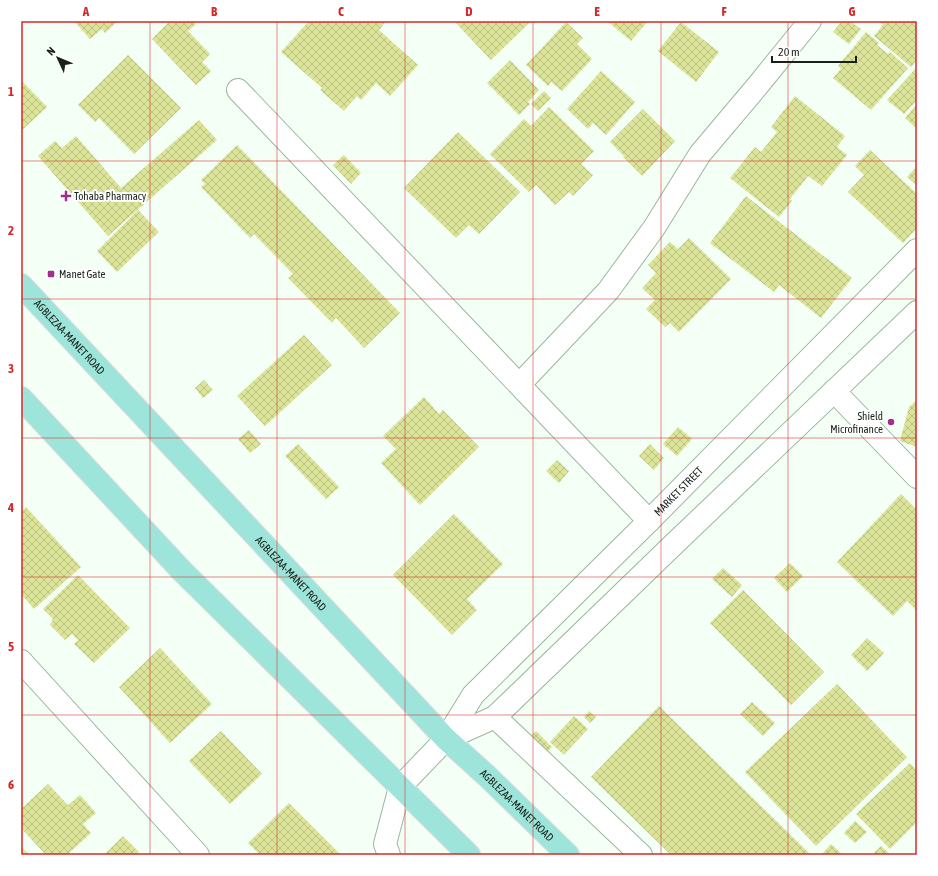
<svg xmlns="http://www.w3.org/2000/svg" width="938" height="876" font-family="'Asap Condensed',sans-serif">
  <style>
    .building { fill: url(#building-cross-hatch) }
    .lines { fill: none; stroke-linecap: round; stroke-linejoin: round }
    .minor-casing { stroke: #9cb69f; stroke-width: 24 }
    .major-casing { stroke: #dadbda; stroke-width: 24 }
    .minor { stroke: #fff; stroke-width: 22 }
    .major { stroke: #9de5da; stroke-width: 22 }
    .grid { fill: none; stroke: #d62828; stroke-width: 1; stroke-opacity: 0.55 }
    .poi-dot { fill: #a02e8b; stroke: #fff; stroke-width: 1.5 }
    .labels { text-anchor: middle; stroke-width: 4; stroke-linejoin: round; paint-order: stroke }
    .poi-label { font-size: 11px; fill: #172118; stroke: #fff; text-anchor: start }
    .street-label { font-size: 11px; fill: #172118; stroke: #fff }
    .neatline { fill: none; stroke: #d62828; stroke-width: 1.5 }
    .grid-label { font-size: 13px; text-anchor: middle; font-weight: bold; fill: #d62828 }
  </style>
  <defs>
    <pattern id="building-cross-hatch" width="8" height="8" patternUnits="userSpaceOnUse"><rect width="8" height="8" fill="#dbe499"/><path d="M0 0l8 8M0 8l8-8" fill="none" stroke="#bbc383"/></pattern>
  </defs>
  <rect width="100%" height="100%" fill="#f4fff5"/>
  <g class="building">
    <path d="M74,21H118L105,33L102,29L90,39Z"/>
    <path d="M170,21H193L196,24L188,31L210,54L202,62L211,71L196,85L152,39Z"/>
    <path d="M309,21H386L379,30L418,65L390,96L376,83L361,100L357,96L344,111L320,90L322,88L281,52Z"/>
    <path d="M454,21H531L491,60Z"/>
    <path d="M607,21H648L631,41Z"/>
    <path d="M842,21H850L861,29L849,44L833,32Z"/>
    <path d="M879,21H917V60L911,67L874,36L883,25Z"/>
    <path d="M566,22L583,38L577,44L592,59L562,91L551,82L548,86L526,65Z"/>
    <path d="M681,22L719,52L696,82L658,51Z"/>
    <path d="M866,32L879,43L877,45L888,54L890,52L908,68L871,110L833,78L841,69L838,66Z"/>
    <path d="M128,55L181,108L134,154L99,118L95,122L78,105Z"/>
    <path d="M510,60L539,90L528,102L530,104L519,115L487,83Z"/>
    <path d="M917,67V100L904,114L887,100Z"/>
    <path d="M601,71L635,102L606,135L593,123L588,129L567,109Z"/>
    <path d="M21,80L47,107L21,131Z"/>
    <path d="M544,91L551,98L538,111L531,104Z"/>
    <path d="M795,96L845,136L837,147L847,155L822,186L808,176L790,199L792,201L779,217L730,178L755,147L761,152L777,132L771,127Z"/>
    <path d="M917,104V129L905,118Z"/>
    <path d="M549,107L594,151L581,164L593,175L573,196L569,192L555,205L536,185L529,192L490,154L524,119L531,126Z"/>
    <path d="M643,109L675,141L642,176L623,157L624,156L610,142Z"/>
    <path d="M199,120L217,140L108,236L38,156L55,141L62,148L76,136L121,188Z"/>
    <path d="M458,132L520,192L479,234L469,225L456,238L404,188Z"/>
    <path d="M237,145L400,313L364,348L336,318L332,323L288,278L293,274L254,234L250,238L201,187L205,184L201,180Z"/>
    <path d="M870,150L917,194V228L903,243L848,192L864,175L855,166Z"/>
    <path d="M344,155L361,173L351,184L333,165Z"/>
    <path d="M917,166V186L907,177Z"/>
    <path d="M746,196L852,278L821,318L779,285L774,292L710,243Z"/>
    <path d="M138,210L159,232L117,272L97,251Z"/>
    <path d="M689,238L731,279L679,332L670,323L665,327L646,309L655,300L642,288L656,273L648,265L670,242L678,249Z"/>
    <path d="M304,335L332,365L265,426L237,396Z"/>
    <path d="M204,380L213,390L203,398L195,388Z"/>
    <path d="M424,397L439,414L443,410L479,447L420,505L381,463L396,449L383,436Z"/>
    <path d="M917,400V447L900,441L909,407Z"/>
    <path d="M678,427L692,439L677,456L663,444Z"/>
    <path d="M249,430L261,444L250,453L238,439Z"/>
    <path d="M298,444L339,487L326,499L285,456Z"/>
    <path d="M650,444L664,458L654,470L639,456Z"/>
    <path d="M557,460L569,471L559,483L546,471Z"/>
    <path d="M901,494L917,510V611L907,601L893,616L837,562Z"/>
    <path d="M26,507L81,567L34,609L21,594V512Z"/>
    <path d="M454,514L503,564L467,599L477,610L452,635L393,575Z"/>
    <path d="M790,563L803,576L787,592L774,578Z"/>
    <path d="M723,568L742,585L732,597L712,579Z"/>
    <path d="M78,575L130,628L94,663L74,644L78,640L72,634L65,640L50,625L53,619L43,609Z"/>
    <path d="M743,590L824,672L791,705L710,623Z"/>
    <path d="M867,638L884,653L867,671L851,655Z"/>
    <path d="M160,648L212,704L170,743L119,687Z"/>
    <path d="M837,684L907,757L816,846L745,772Z"/>
    <path d="M752,702L775,723L763,736L740,714Z"/>
    <path d="M659,706L811,855H671L591,777Z"/>
    <path d="M589,711L596,717L590,723L584,717Z"/>
    <path d="M574,716L588,729L564,755L550,742Z"/>
    <path d="M221,731L262,774L230,804L189,761Z"/>
    <path d="M536,731L552,747L544,755L527,739Z"/>
    <path d="M910,763L917,771V822L890,849L856,814Z"/>
    <path d="M48,784L68,805L80,795L96,813L83,824L91,833L67,855H46L21,828V809Z"/>
    <path d="M289,803L341,855H260L248,843Z"/>
    <path d="M855,821L867,832L855,843L844,833Z"/>
    <path d="M123,836L139,852L136,855H104Z"/>
    <path d="M831,844L843,855H821Z"/>
    <path d="M881,846L891,855H875L874,853Z"/>
    <path d="M21,847L30,855H21Z"/>
  </g>
  <g class="lines">
    <g class="minor-casing">
      <g id="minor">
        <path d="M238,90L649,521"/>
        <path d="M520,384L608,291L654,228L700,154L759,84L810,21"/>
        <path d="M834,391L917,477"/>
        <path d="M21,661L198,855"/>
        <path d="M495,717L641,855"/>
        <path d="M446,739L495,717L673,545L917,312"/>
        <path id="s1" d="M389,855L385,844L400,787L446,739L473,695L649,521L917,250"/>
      </g>
    </g>
    <g class="major-casing">
      <g id="major">
        <path id="s2" d="M21,285L446,739L487,776L568,855"/>
        <path d="M21,398L182,571L469,855"/>
      </g>
    </g>
    <use href="#minor" class="minor"/>
    <use href="#major" class="major"/>
  </g>
  <path class="grid" d="M150,21V855M277,21V855M405,21V855M533,21V855M661,21V855M788,21V855M21,161H917M21,299H917M21,438H917M21,577H917M21,715H917"/>
  <g class="poi-dot">
    <path d="M64 190h4v4h4v4h-4v4h-4v-4h-4v-4h4z"/>
    <rect x="47" y="270" width="8" height="8" rx="2"/>
    <circle cx="891" cy="422" r="4"/>
  </g>
  <g class="labels">
    <g class="poi-label">
      <text x="74" y="200">Tohaba Pharmacy</text>
      <text x="59" y="278">Manet Gate</text>
      <text x="883" y="420" text-anchor="end">Shield<tspan x="883" dy="13">Microfinance</tspan></text>
    </g>
    <g class="street-label">
      <text dy="4" stroke="none"><textPath href="#s2" startOffset="71">AGBLEZAA-MANET ROAD</textPath></text>
      <text dy="4" stroke="none"><textPath href="#s1" startOffset="478">MARKET STREET</textPath></text>
      <text dy="4" stroke="none"><textPath href="#s2" startOffset="395">AGBLEZAA-MANET ROAD</textPath></text>
      <text dy="4" stroke="none"><textPath href="#s2" startOffset="719">AGBLEZAA-MANET ROAD</textPath></text>
    </g>
  </g>
  <rect width="938" height="876" fill="none" stroke="#ffffff" stroke-width="44"/>
  <g transform="translate(58 58) rotate(314)" stroke="#ffffff" stroke-width="3" paint-order="stroke">
  <path d="M0-3L7 15L0 10L-7 15Z" fill="#172118"/>
  <text y="-6" font-size="11" font-weight="bold" text-anchor="middle" fill="#172118">N</text>
  </g>
  <path d="M772 56v6h84v-6" fill="none" stroke="#172118" stroke-width="2"/>
  <text x="778" y="56" font-size="12" fill="#172118" stroke="#ffffff" stroke-width="3" paint-order="stroke">20 m</text>
  <rect x="22" y="22" width="894" height="832" class="neatline"/>
  <g class="grid-label">
    <text x="86" y="16">A</text>
    <text x="214" y="16">B</text>
    <text x="341" y="16">C</text>
    <text x="469" y="16">D</text>
    <text x="597" y="16">E</text>
    <text x="724" y="16">F</text>
    <text x="852" y="16">G</text>
    <text x="11" y="96">1</text>
    <text x="11" y="235">2</text>
    <text x="11" y="373">3</text>
    <text x="11" y="512">4</text>
    <text x="11" y="651">5</text>
    <text x="11" y="789">6</text>
  </g>
</svg>
